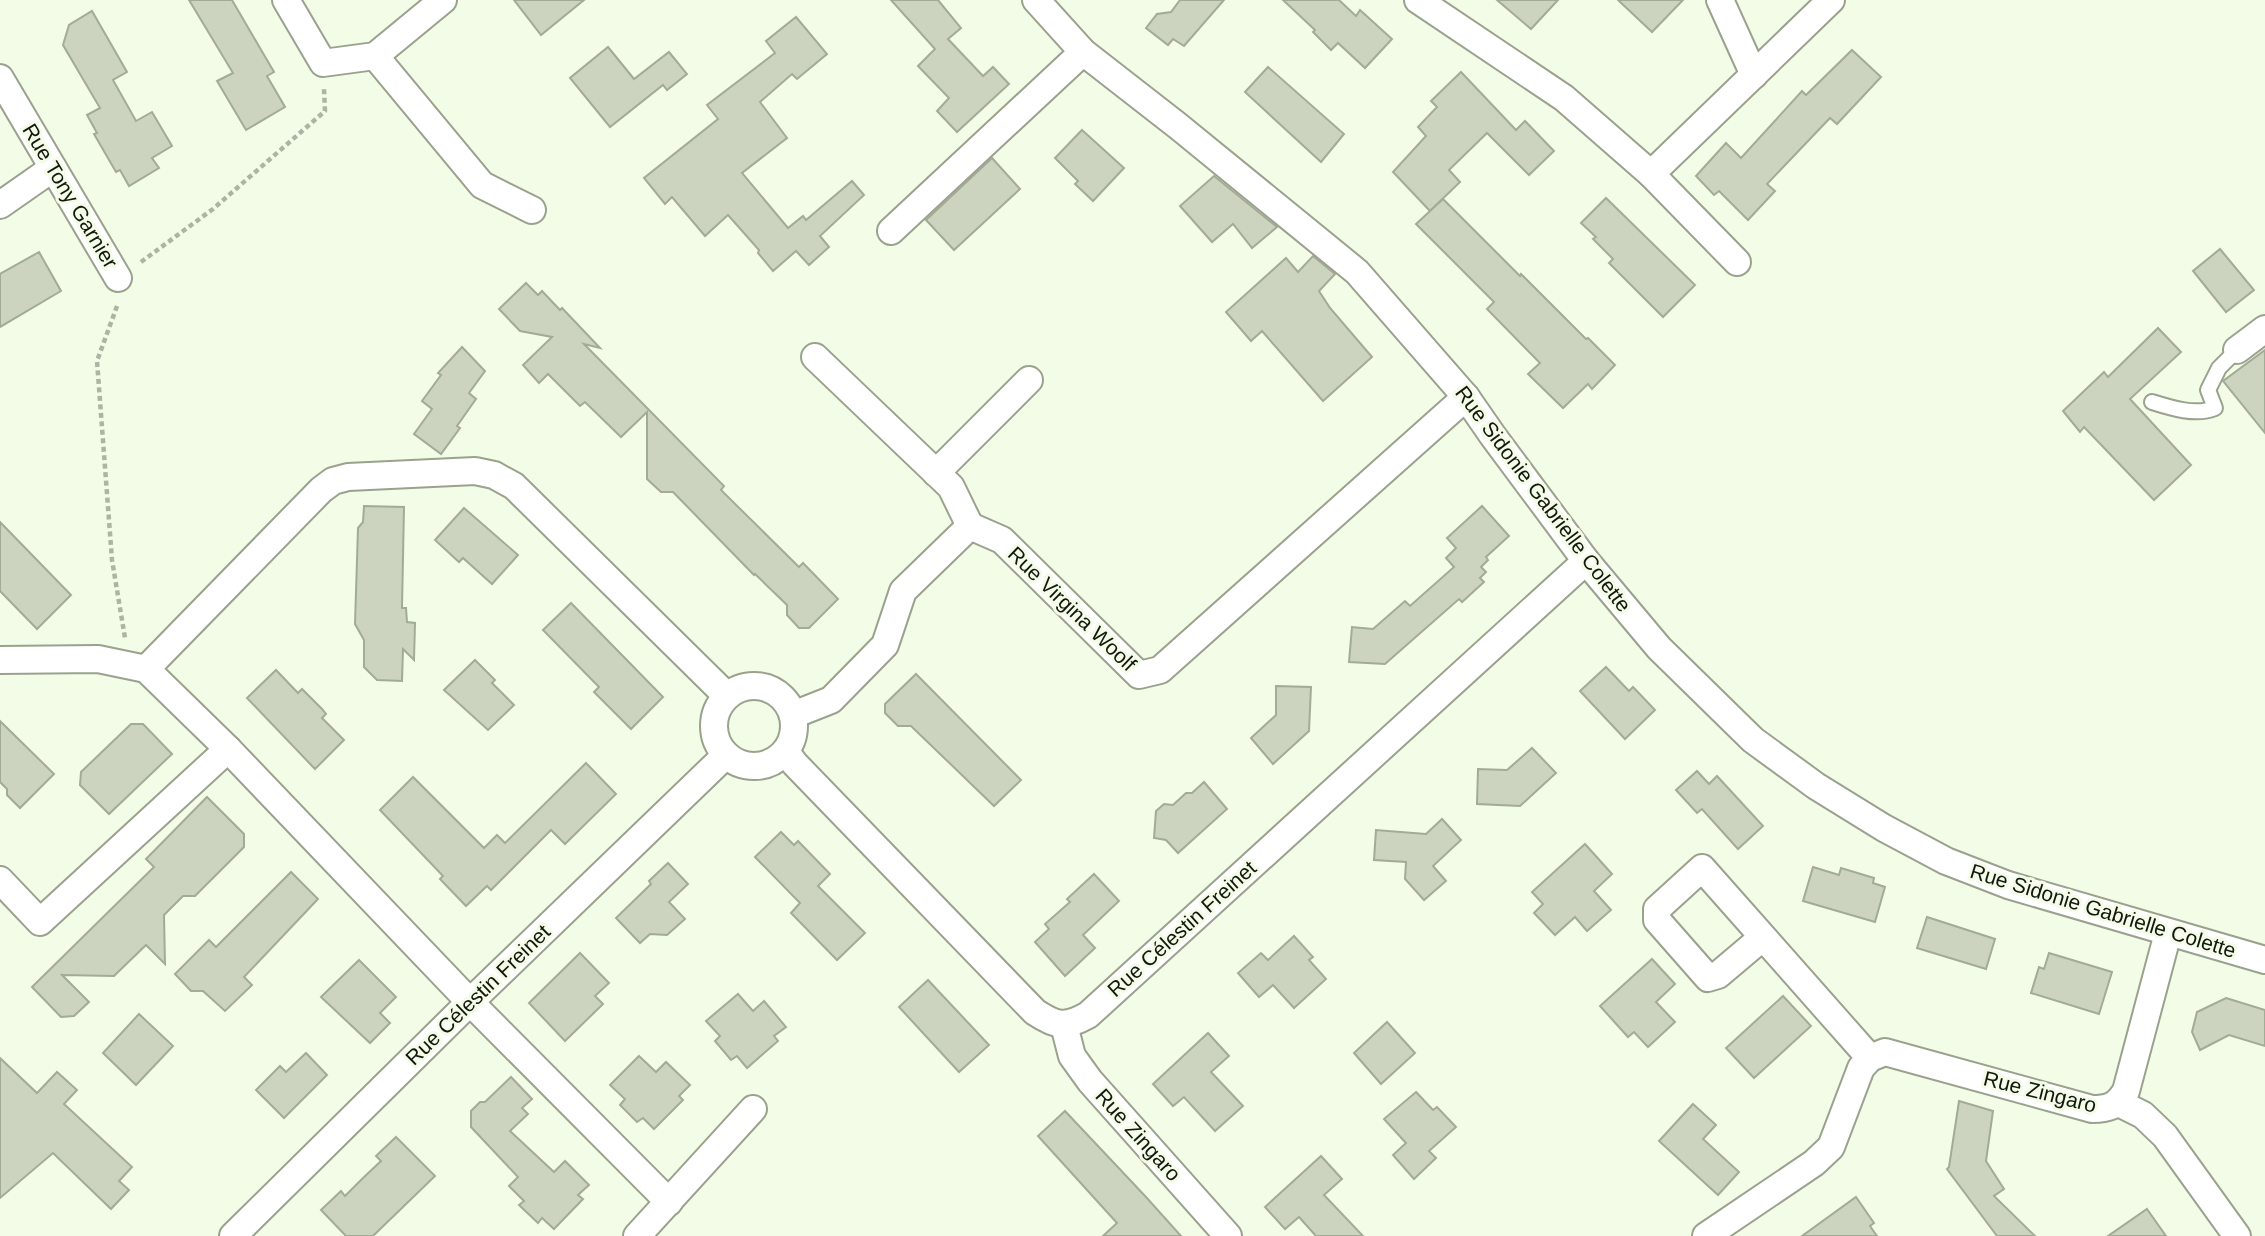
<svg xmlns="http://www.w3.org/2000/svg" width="2265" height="1236" font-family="Helvetica,sans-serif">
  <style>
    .building { fill: #ccd4bf; stroke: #a2ab96; stroke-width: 2 }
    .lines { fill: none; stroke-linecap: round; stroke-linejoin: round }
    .service-casing { stroke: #9aa28e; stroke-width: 18 }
    .minor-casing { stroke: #9aa28e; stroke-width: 30 }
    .path { stroke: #adb4a3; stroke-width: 4.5; stroke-dasharray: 5 3.5; stroke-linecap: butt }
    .service { stroke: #fff; stroke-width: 14 }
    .minor { stroke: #fff; stroke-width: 26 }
    .labels { text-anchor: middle; stroke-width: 6; stroke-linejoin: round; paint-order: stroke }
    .street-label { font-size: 21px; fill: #141710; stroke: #f3fce6 }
  </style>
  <rect width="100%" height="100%" fill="#f3fce6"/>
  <g class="building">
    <path d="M189,0H232L274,72L267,76L285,107L246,130L217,81L233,73Z"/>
    <path d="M514,0H584L541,35Z"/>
    <path d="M891,0H938L961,28L948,39L983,76L993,67L1009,84L957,132L937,111L949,98L918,66L935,49Z"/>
    <path d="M1180,0H1224L1184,46L1173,39L1168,45L1146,28L1157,14L1171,12Z"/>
    <path d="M1283,0H1339L1356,16L1360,10L1392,39L1365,68L1338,43L1331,50L1313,32L1315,30Z"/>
    <path d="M1497,0H1558L1531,29Z"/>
    <path d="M1618,0H1683L1652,32Z"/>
    <path d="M92,11L127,72L113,80L136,121L152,112L172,146L152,158L159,168L129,186L120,170L116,172L94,134L97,133L87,115L100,108L63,45L69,25Z"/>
    <path d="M796,17L827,54L797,79L792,74L760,102L787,138L742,173L788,228L803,216L806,220L852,181L864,195L820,236L829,247L809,265L796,251L773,271L758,253L759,250L728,215L705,236L672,197L665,204L644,178L718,119L707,105L775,53L766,41Z"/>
    <path d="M608,47L634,79L669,52L687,74L667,90L663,85L610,127L570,78Z"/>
    <path d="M1852,50L1881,77L1837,124L1830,118L1767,184L1775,191L1748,220L1719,191L1714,195L1696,176L1726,143L1741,158L1802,91L1806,95Z"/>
    <path d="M1268,67L1344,134L1321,162L1245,92Z"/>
    <path d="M1461,72L1516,130L1525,121L1554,151L1529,175L1487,133L1449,170L1460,182L1430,211L1393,172L1426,136L1418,127L1437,107L1431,101Z"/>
    <path d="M1082,130L1124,168L1093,201L1075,184L1078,181L1055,158Z"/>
    <path d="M992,158L1020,189L954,250L926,220Z"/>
    <path d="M1214,176L1277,227L1252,248L1233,224L1212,242L1180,206Z"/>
    <path d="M1606,198L1695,285L1663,317L1609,263L1613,259L1593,239L1596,237L1581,223Z"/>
    <path d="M1443,199L1520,276L1521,274L1586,339L1588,338L1615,365L1592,389L1588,384L1563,408L1528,374L1540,363L1487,309L1494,302L1416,224Z"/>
    <path d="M2220,249L2254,290L2226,312L2193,271Z"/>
    <path d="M39,252L61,291L0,327V274Z"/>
    <path d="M1313,256L1335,274L1319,291L1330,308L1372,357L1323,401L1262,331L1251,341L1226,312L1286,258L1298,272Z"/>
    <path d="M526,283L538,295L542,291L560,310L562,308L600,348L584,344L724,486L721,490L799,567L803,563L838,599L809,628H799L787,615V605L755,574L754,575L673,492H661L647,479V412L621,437L585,402L580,406L548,374L539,383L523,365L552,337L520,331L499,309Z"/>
    <path d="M2158,328L2181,352L2130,399L2191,465L2154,500L2084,427L2080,432L2063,411L2104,372L2108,377Z"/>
    <path d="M462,347L485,371L469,393L476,399L457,426L460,428L441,454L414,434L432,409L422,401L441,375L438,373Z"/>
    <path d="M2265,350V433L2223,381Z"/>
    <path d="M364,506L404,507L402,608H406L407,622L415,623L414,660L403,649L402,681L377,680L364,667V640L355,624L358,528L363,522Z"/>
    <path d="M1482,506L1509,536L1486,557L1488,560L1481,567L1486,572L1480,578L1484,582L1462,602L1459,599L1385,664L1349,662L1352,627L1373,629L1405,601L1410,606L1454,567L1446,558L1456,548L1447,538Z"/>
    <path d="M464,508L518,555L492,584L463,558L459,562L435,540Z"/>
    <path d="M0,522L71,595L37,629L0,591Z"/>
    <path d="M571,603L663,697L631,729L594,692L599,687L543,630Z"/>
    <path d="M475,660L495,680L492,683L514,705L488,730L444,690Z"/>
    <path d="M1606,667L1629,691L1633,687L1655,710L1625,739L1580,691Z"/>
    <path d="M276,670L298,693L302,689L322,709L326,714L322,718L344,740L315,769L247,698Z"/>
    <path d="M916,674L1021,780L994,806L911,726H898L885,713V704Z"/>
    <path d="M1276,686L1311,687L1309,731L1273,764L1251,738L1276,715Z"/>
    <path d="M0,721L54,774L20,808L7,795V789L0,782Z"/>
    <path d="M131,724H143L172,754L109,814L80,785L81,772Z"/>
    <path d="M1532,748L1556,773L1520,806L1477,804L1478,769L1507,770Z"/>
    <path d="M586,763L616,794L565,844L551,830L491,890L487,886L466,906L440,879L443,876L380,810L413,777L484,848L497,835L505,843Z"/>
    <path d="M1697,771L1709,784L1717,776L1763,826L1738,849L1702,809L1697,813L1676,790Z"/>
    <path d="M1204,782L1227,809L1178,853L1166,840L1154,838L1156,811L1164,804L1173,805L1186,793H1192Z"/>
    <path d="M207,797L244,834V847L195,896H183L164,915L165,964L146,945L114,976L62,975L89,1002L74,1016L61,1017L32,987L154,867L146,859Z"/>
    <path d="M1442,819L1461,840L1433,866L1446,881L1424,900L1405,879L1406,862L1374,860L1376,830L1426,834Z"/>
    <path d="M781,832L794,845L798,841L830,874L818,886L865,933L837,960L791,913L800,903L755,857Z"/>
    <path d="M1585,844L1612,874L1594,891L1611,910L1587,931L1575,917L1555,935L1534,913L1543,904L1532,892Z"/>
    <path d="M668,863L688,884L669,902L685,919L667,935L650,934L640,943L616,918L651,884L649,881Z"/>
    <path d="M1813,867L1839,875L1841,868L1874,878L1873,883L1885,887L1875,922L1803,901Z"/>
    <path d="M291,872L318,899L244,977L252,985L225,1011L203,991H191L175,974L209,940L216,947Z"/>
    <path d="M1094,874L1119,901L1083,935L1095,948L1065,976L1035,942L1049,929L1045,924L1070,902L1067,899Z"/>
    <path d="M1927,917L1995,939L1986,969L1917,948Z"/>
    <path d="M1294,936L1313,957L1309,960L1326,979L1294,1008L1273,985L1259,997L1238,973L1261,953L1268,960Z"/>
    <path d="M580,953L609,983L595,996L603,1004L565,1041L529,1003Z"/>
    <path d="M2049,953L2112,972L2099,1014L2031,993L2039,967L2044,969Z"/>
    <path d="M1652,959L1675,984L1656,1002L1675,1022L1648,1047L1634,1032L1628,1037L1600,1006Z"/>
    <path d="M359,960L396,997L380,1013L390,1023L370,1043L321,997Z"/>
    <path d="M928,980L989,1045L959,1072L899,1007Z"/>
    <path d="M738,994L753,1011L764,1001L786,1027L774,1036L778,1041L747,1068L737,1056L731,1060L715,1041L720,1036L706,1021Z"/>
    <path d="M1783,996L1811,1026L1754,1078L1726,1048Z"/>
    <path d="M2226,998L2265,1010V1046L2229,1035L2200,1050L2192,1032L2197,1012Z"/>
    <path d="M139,1014L173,1046L136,1085L103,1053Z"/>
    <path d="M1387,1022L1415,1053L1381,1084L1354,1053Z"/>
    <path d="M1208,1033L1229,1056L1211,1072L1243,1106L1215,1131L1184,1097L1173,1106L1153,1084Z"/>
    <path d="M306,1053L327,1075L284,1118L256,1090L280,1066L286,1072Z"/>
    <path d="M639,1056L656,1072L666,1062L690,1085L679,1096L683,1100L654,1129L643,1118L637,1122L620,1105L625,1099L610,1085Z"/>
    <path d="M0,1058L37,1093L57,1072L77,1090L64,1104L132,1167L119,1181L129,1190L111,1209L53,1153L0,1198Z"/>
    <path d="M511,1077L532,1099L522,1108L528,1114L510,1131L554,1172L565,1161L589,1185L578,1195L583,1199L554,1229L542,1218L538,1223L519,1205L524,1201L509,1186L518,1177L471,1127V1111L480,1102H485Z"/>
    <path d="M1416,1092L1433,1110L1437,1107L1456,1127L1429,1151L1436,1158L1414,1179L1393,1155L1406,1143L1384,1119Z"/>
    <path d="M1959,1101L1993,1111L1986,1161L2004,1189L1994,1196L2035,1236H1997L1947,1169L1949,1167Z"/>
    <path d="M1693,1104L1716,1125L1703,1139L1739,1172L1718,1195L1659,1141Z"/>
    <path d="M1065,1111L1146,1197L1181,1236H1103L1117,1223L1038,1136Z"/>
    <path d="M396,1137L435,1176L373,1236H346L321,1210L341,1191L345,1196L363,1178L381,1161L376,1156Z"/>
    <path d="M1321,1156L1342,1179L1324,1195L1363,1236H1316L1299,1217L1285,1229L1265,1207Z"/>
    <path d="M1856,1197L1874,1223L1870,1226L1877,1236H1802Z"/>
    <path d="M2147,1209L2166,1236H2108Z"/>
  </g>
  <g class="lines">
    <g class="service-casing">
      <path id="service" d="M2152,402C2171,408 2196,416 2215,408L2208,390L2219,368L2240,347"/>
    </g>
    <g class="minor-casing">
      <g id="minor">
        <path d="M286,0L323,63L375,56L443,0"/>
        <path d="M1036,0L1083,52L1178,126L1357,272L1466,397L1493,436L1586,561L1659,648L1753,740L1816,786L1884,828L1946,861L2008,885L2265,960"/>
        <path d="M1418,0L1564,98L1651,174L1737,262"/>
        <path d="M1720,0L1754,75"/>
        <path d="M375,56L482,185L532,210"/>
        <path d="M0,78L118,278"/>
        <path d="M1651,174L1831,0"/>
        <path d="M0,205L53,168"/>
        <path d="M891,231L1083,52"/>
        <path d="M2237,350L2265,329"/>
        <path d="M815,357L951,487L970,526"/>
        <path d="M936,473L1029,380"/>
        <path d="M0,660L98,659L146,669"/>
        <path d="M146,669L321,490L333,481L348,477L475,471L494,475L514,486L727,696"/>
        <path d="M146,669L228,749L470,1002L669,1202"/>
        <circle cx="754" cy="726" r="40"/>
        <path d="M793,715L831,700L885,645L903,591L970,526L1002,540L1139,675L1160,670L1466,397"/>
        <path d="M786,752L795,764L1035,1012C1056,1026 1065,1028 1088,1015L1586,561"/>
        <path d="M0,880L40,922L228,749"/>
        <path d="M1763,937L1718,975L1708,978L1657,920V909L1702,868L1870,1058"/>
        <path d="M1064,1025L1072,1056L1090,1081L1228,1236"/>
        <path d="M2119,1103L2143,1115L2165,1136L2237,1236"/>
        <path d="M233,1236L470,1002L726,755"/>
        <path d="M637,1236L753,1109"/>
        <path d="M1706,1236L1814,1163L1831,1147L1861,1068L1870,1058L1885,1052L2092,1109C2109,1109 2117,1106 2126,1091L2168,933"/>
      </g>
    </g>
    <g class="path">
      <path d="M141,262L213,209L325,111L324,89"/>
      <path d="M117,306L97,361L112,560L125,638"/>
    </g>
    <use href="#service" class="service"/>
    <use href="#minor" class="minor"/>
  </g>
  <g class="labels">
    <g class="street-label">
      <text transform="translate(70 196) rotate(59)" y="7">Rue Tony Garnier</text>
      <text transform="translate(1543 499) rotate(53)" y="7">Rue Sidonie Gabrielle Colette</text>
      <text transform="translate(1072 609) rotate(44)" y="7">Rue Virgina Woolf</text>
      <text transform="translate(2103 911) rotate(17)" y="7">Rue Sidonie Gabrielle Colette</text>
      <text transform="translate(1182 929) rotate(-42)" y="7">Rue Célestin Freinet</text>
      <text transform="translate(478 995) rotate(-44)" y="7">Rue Célestin Freinet</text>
      <text transform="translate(2040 1092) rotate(14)" y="7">Rue Zingaro</text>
      <text transform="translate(1138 1135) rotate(48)" y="7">Rue Zingaro</text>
    </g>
  </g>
</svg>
